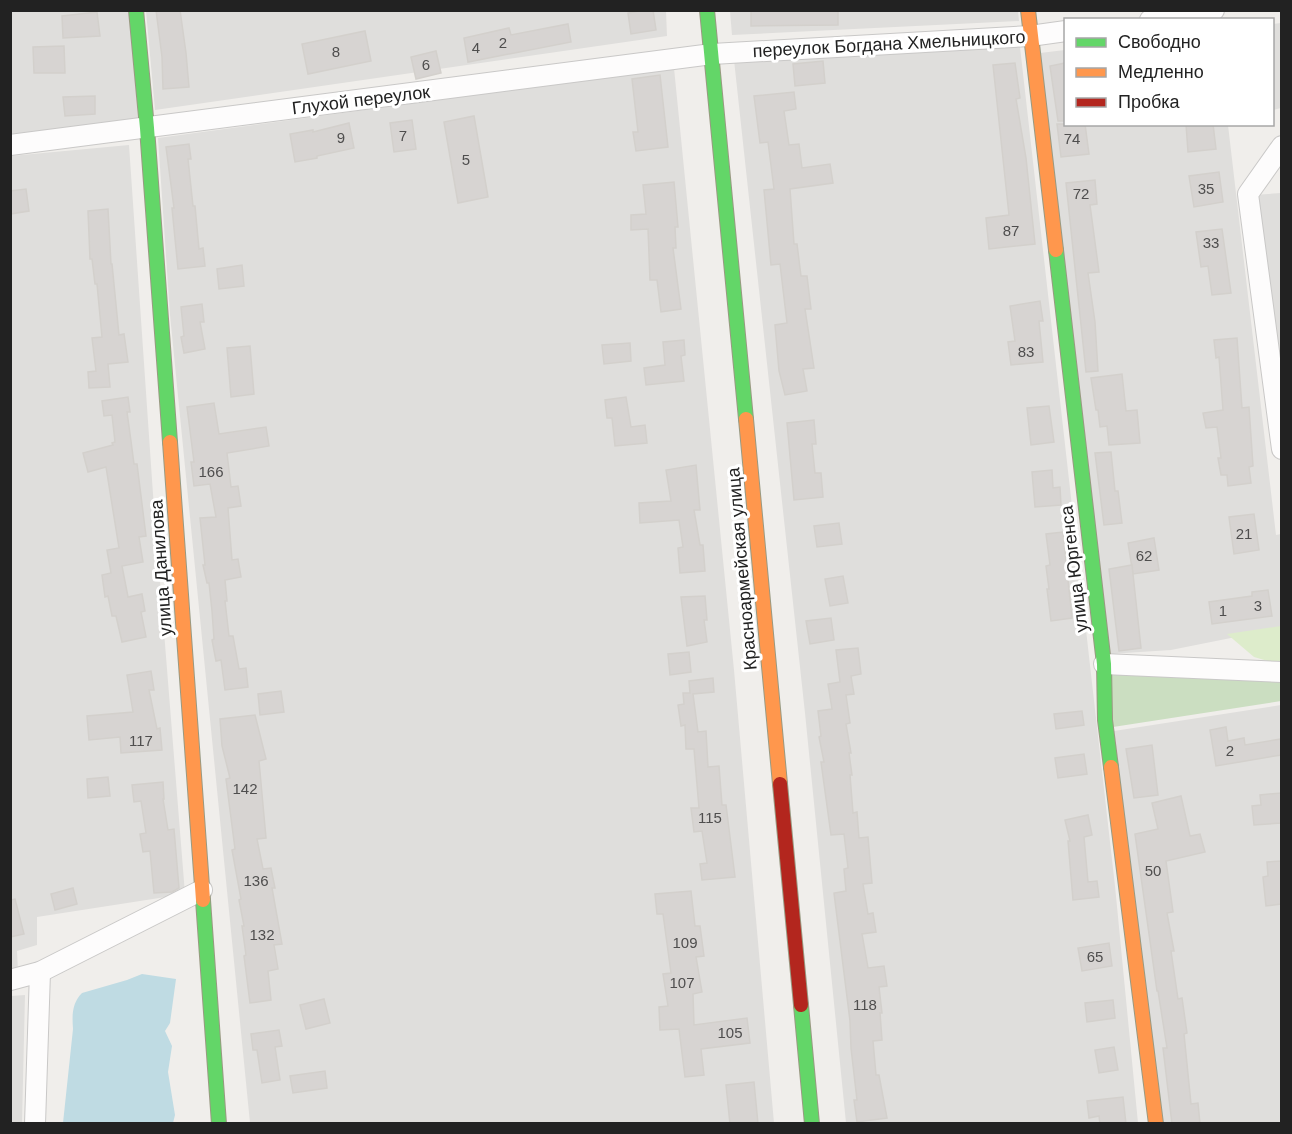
<svg xmlns="http://www.w3.org/2000/svg" width="1292" height="1134" font-family="Helvetica,sans-serif">
  <style>
    .residential { fill: #dfdedc }
    .grass { fill: #ddeccb }
    .forest { fill: #cbdec1 }
    .water { fill: #bfdbe3 }
    .building { fill: #d7d4d2; stroke: #d3d0cc; stroke-width: 1.5 }
    .lines { fill: none; stroke-linecap: round; stroke-linejoin: round }
    .street-casing { stroke: #c9c8c7; stroke-width: 22 }
    .fast-casing { stroke: #999a82; stroke-width: 16 }
    .slow-casing { stroke: #999a82; stroke-width: 16 }
    .jam-casing { stroke: #999a82; stroke-width: 16 }
    .street { stroke: #fdfcfc; stroke-width: 20 }
    .fast { stroke: #63d668; stroke-width: 14 }
    .slow { stroke: #ff974d; stroke-width: 14 }
    .jam { stroke: #b3261e; stroke-width: 14 }
    .labels { text-anchor: middle; stroke-width: 6; stroke-linejoin: round; paint-order: stroke }
    .number-label { font-size: 15px; fill: #4f4e4e }
    .street-label { font-size: 18px; fill: #222; stroke: #fff }
  </style>
  <rect width="100%" height="100%" fill="#f0eeeb"/>
  <g class="residential">
    <path d="M1018,10L1019,21L732,35L730,11Z"/>
    <path d="M10,11H130L138,121L11,134Z"/>
    <path d="M146,11H666L667,36L155,110Z"/>
    <path d="M1281,23V108L1273,110V24Z"/>
    <path d="M1020,47L1115,886L1138,1123H846L805,713L734,60Z"/>
    <path d="M1065,50L1066,124L1228,125L1276,535L1281,534V628L1171,650L1109,654L1040,53Z"/>
    <path d="M674,68L734,670L774,1123H250L170,315L158,138Z"/>
    <path d="M129,145L153,494L185,894L37,917V945L17,951L18,972L11,974V156Z"/>
    <path d="M1281,193V417L1254,195Z"/>
    <path d="M1281,705V1123H1163L1114,731Z"/>
    <path d="M25,995L22,1123H11V996Z"/>
  </g>
  <path class="grass" d="M1281,626V665L1254,657L1227,634Z"/>
  <path class="forest" d="M1106,671L1281,676V701L1113,727Z"/>
  <path class="water" d="M142,974L176,979L170,1023L165,1031L172,1046L168,1072L175,1115L173,1123H63L73,1029C72,1015 72,1003 82,993L127,980Z"/>
  <g class="building">
    <path d="M156,10H180L186,53L189,87L163,89L162,57Z"/>
    <path d="M645,10H653L656,30L631,34L628,13Z"/>
    <path d="M751,10H838V25L751,26Z"/>
    <path d="M97,12L100,36L63,38L62,16Z"/>
    <path d="M568,24L571,42L468,62L464,38L509,28L511,35Z"/>
    <path d="M365,31L371,61L308,74L302,44Z"/>
    <path d="M64,46L65,73H34L33,47Z"/>
    <path d="M436,51L441,73L416,79L411,57Z"/>
    <path d="M823,61L825,83L795,86L793,64Z"/>
    <path d="M1015,63L1020,98L1016,99L1026,158L1035,244L989,249L986,218L1009,215L993,65Z"/>
    <path d="M1065,63V121H1058L1050,66Z"/>
    <path d="M660,75L668,147L636,151L633,132H638L632,79Z"/>
    <path d="M794,92L796,109L784,111L789,145L799,144L802,168L830,164L833,183L790,189L794,244H797L801,276H807L811,309H805L814,368L803,369L807,391L785,395L779,371L775,325L787,323L780,264L771,265L764,190L774,189L768,142L760,143L754,96Z"/>
    <path d="M95,96V114L65,116L63,97Z"/>
    <path d="M474,116L488,197L458,203L444,122Z"/>
    <path d="M412,120L416,149L394,152L390,123Z"/>
    <path d="M349,123L354,148L317,156V158L295,162L290,134L313,130V132Z"/>
    <path d="M1057,124H1085L1089,154L1061,157Z"/>
    <path d="M1186,124H1213L1216,149L1188,152Z"/>
    <path d="M189,144L191,159H188L193,206H195L199,249L203,248L205,266L178,269L172,208H174L166,147Z"/>
    <path d="M1219,172L1223,202L1194,207L1189,176Z"/>
    <path d="M1095,180L1097,204L1090,205L1099,272L1088,273L1095,322L1098,371L1086,372L1066,183Z"/>
    <path d="M674,182L678,227H675L676,248H673L681,309L661,312L657,280H650L648,229L631,230V215L646,214L643,185Z"/>
    <path d="M26,189L29,211L10,214V191Z"/>
    <path d="M108,209L111,264H112L119,335L124,334L128,362L108,364L110,387L89,388L88,372L96,371L92,338L102,337L97,284H95L92,259H90L88,211Z"/>
    <path d="M1222,229L1231,293L1212,295L1208,266L1201,267L1196,232Z"/>
    <path d="M242,265L244,286L219,289L217,269Z"/>
    <path d="M1040,301L1043,321H1039L1043,362L1011,365L1008,342L1015,341L1010,306Z"/>
    <path d="M202,304L204,322H200L205,349L184,353L181,337L184,336L181,307Z"/>
    <path d="M1237,338L1242,408L1249,407L1253,466L1249,467L1251,483L1228,486L1227,475H1221L1218,458H1221L1217,427L1206,428L1203,413L1223,410L1219,357L1216,358L1214,340Z"/>
    <path d="M684,340L685,355L681,356L684,381L646,385L644,368L665,365L663,342Z"/>
    <path d="M630,343L631,361L604,364L602,345Z"/>
    <path d="M250,346L254,394L231,397L227,348Z"/>
    <path d="M1122,374L1126,411L1137,410L1140,443L1109,445L1107,426L1100,427L1098,410H1096L1091,378Z"/>
    <path d="M128,397L130,412H127L131,441L134,464H137L146,536L139,537L143,562L122,566L128,597L142,594L145,611L141,612L146,637L122,642L116,616H112L108,596L105,597L102,575L111,573L107,550L119,548L106,467L88,472L83,453L113,445L112,443L115,442L112,415L104,416L102,401Z"/>
    <path d="M626,397L631,427L645,425L647,443L615,446L612,418H607L605,400Z"/>
    <path d="M214,403L219,434L266,427L269,446L227,453L231,487L238,486L241,506L228,508L232,560L238,559L241,577L225,580L227,601H225L229,636H233L239,669L246,668L248,687L225,690L221,660L216,661L212,640L214,639L212,611L209,583H207L203,565H205L200,518L216,517L210,484L194,486L191,462H194L187,407Z"/>
    <path d="M1049,406L1054,442L1031,445L1027,408Z"/>
    <path d="M814,420L816,444H812L815,473H821L823,497L794,500L787,423Z"/>
    <path d="M1111,452L1115,491H1118L1122,523L1104,525L1095,453Z"/>
    <path d="M696,465L700,510H694L700,545H703L705,571L680,573L678,548L683,547L679,520L640,523L639,503L671,501L666,470Z"/>
    <path d="M1052,470L1053,488L1060,487L1061,505L1035,507L1032,472Z"/>
    <path d="M1254,514L1259,550L1234,554L1229,517Z"/>
    <path d="M839,523L842,544L817,547L814,526Z"/>
    <path d="M1063,532L1072,618L1051,621L1047,589H1049L1046,566L1050,565L1046,534Z"/>
    <path d="M1154,538L1159,570L1133,574L1128,543Z"/>
    <path d="M1132,565L1141,648L1119,651L1109,569Z"/>
    <path d="M843,576L848,603L830,606L825,579Z"/>
    <path d="M1268,590L1272,616L1212,624L1209,602L1252,596V592Z"/>
    <path d="M705,596L707,620H704L707,642L687,646L681,597Z"/>
    <path d="M831,618L834,640L810,644L806,621Z"/>
    <path d="M858,648L861,674L851,676L854,694L846,695L850,723L846,724L851,753H849L852,775H850L853,813L857,812L859,838L868,837L872,883L863,884L868,914L873,913L876,932L862,934L868,968L884,966L887,986L879,987L882,1013H880L882,1040L873,1041L876,1075H879L887,1118L857,1122L854,1100H857L851,1048L850,1021L834,893L846,891L844,869L848,868L844,834L831,835L821,762H824L819,737L821,736L818,711L832,709L828,684L840,682L836,650Z"/>
    <path d="M689,652L691,672L670,675L668,654Z"/>
    <path d="M151,671L154,690H149L157,729L160,728L162,750L121,753L120,737L89,740L87,716L133,712L127,675Z"/>
    <path d="M713,678L714,692L693,694L698,732L706,731L708,767L719,766L722,805H726L735,877L702,880L700,864L707,863L702,831L694,832L691,808H699L694,749H686L685,725L681,726L678,705L684,704L683,693H690L689,681Z"/>
    <path d="M281,691L284,712L260,715L258,694Z"/>
    <path d="M1082,711L1084,725L1056,729L1054,714Z"/>
    <path d="M255,715L266,759L259,761L266,838L257,839L263,869L271,868L275,888H272L282,944L274,945L278,969L268,971L271,1000L250,1003L244,956L246,955L242,926H244L239,900L241,899L232,850L235,849L226,779L230,778L222,746L220,719Z"/>
    <path d="M1226,727L1228,741L1244,738L1245,745L1281,739V755L1216,766L1210,730Z"/>
    <path d="M1152,745L1158,795L1134,798L1126,749Z"/>
    <path d="M1084,754L1087,774L1058,778L1055,758Z"/>
    <path d="M108,777L110,796L88,798L87,779Z"/>
    <path d="M163,782L164,799H163L168,830L174,829L179,888L172,892L154,893L150,851L143,852L140,834L146,833L141,801L134,802L132,785Z"/>
    <path d="M1281,793V823L1254,825L1252,806L1261,805L1260,795Z"/>
    <path d="M1181,796L1190,836L1200,834L1205,852L1166,861L1173,912L1167,913L1174,951H1171L1178,999L1182,998L1187,1033L1184,1034L1191,1104L1198,1103L1200,1124H1172L1163,1048H1167L1158,991H1157L1135,834L1158,829L1152,803Z"/>
    <path d="M1088,815L1092,835L1084,837L1088,882L1097,881L1099,897L1073,900L1068,841H1070L1065,820Z"/>
    <path d="M1281,861V904L1266,906L1263,877L1268,876L1267,862Z"/>
    <path d="M73,888L77,904L55,910L51,894Z"/>
    <path d="M691,891L695,926H700L704,956L696,957L702,992L693,994L694,1025L747,1018L750,1043L701,1049L704,1075L685,1077L679,1029L660,1030L659,1007L668,1006L663,974L671,973L663,914H657L655,894Z"/>
    <path d="M15,899L24,934L10,937V900Z"/>
    <path d="M1109,943L1112,966L1082,971L1078,948Z"/>
    <path d="M324,999L330,1023L306,1029L300,1005Z"/>
    <path d="M1113,1000L1115,1018L1087,1022L1085,1003Z"/>
    <path d="M279,1030L282,1046L275,1047L280,1080L262,1083L257,1050H253L251,1034Z"/>
    <path d="M1114,1047L1118,1070L1099,1073L1095,1050Z"/>
    <path d="M325,1071L327,1088L293,1093L290,1076Z"/>
    <path d="M754,1082L758,1124H730L726,1085Z"/>
    <path d="M1123,1097L1126,1124H1100L1099,1116L1089,1118L1087,1101Z"/>
  </g>
  <g class="lines">
    <g class="street-casing">
      <g id="street">
        <path d="M1150,20L1214,10"/>
        <path d="M10,145L712,54L1030,36L1066,31"/>
        <path d="M1282,146L1248,194L1282,449"/>
        <path d="M1104,664L1282,672"/>
        <path d="M10,980L40,972L202,890"/>
        <path d="M35,1124L40,972"/>
      </g>
    </g>
    <g class="fast-casing">
      <g id="fast">
        <path d="M136,10L147,128L170,442"/>
        <path d="M707,10L746,419"/>
        <path d="M1056,250L1104,664L1105,720L1111,767"/>
        <path d="M203,900L219,1124"/>
        <path d="M801,1005L812,1124"/>
      </g>
    </g>
    <g class="slow-casing">
      <g id="slow">
        <path d="M1028,10L1056,250"/>
        <path d="M746,419L780,784"/>
        <path d="M170,442L203,900"/>
        <path d="M1111,767L1156,1124"/>
      </g>
    </g>
    <g class="jam-casing">
      <path id="jam" d="M780,784L801,1005"/>
    </g>
    <use href="#street" class="street"/>
    <use href="#fast" class="fast"/>
    <use href="#slow" class="slow"/>
    <use href="#jam" class="jam"/>
  </g>
  <g class="labels">
    <g class="number-label">
      <text x="503" y="48">2</text>
      <text x="476" y="53">4</text>
      <text x="336" y="57">8</text>
      <text x="426" y="70">6</text>
      <text x="403" y="141">7</text>
      <text x="341" y="143">9</text>
      <text x="1072" y="144">74</text>
      <text x="466" y="165">5</text>
      <text x="1206" y="194">35</text>
      <text x="1081" y="199">72</text>
      <text x="1011" y="236">87</text>
      <text x="1211" y="248">33</text>
      <text x="1026" y="357">83</text>
      <text x="211" y="477">166</text>
      <text x="1244" y="539">21</text>
      <text x="1144" y="561">62</text>
      <text x="1258" y="611">3</text>
      <text x="1223" y="616">1</text>
      <text x="141" y="746">117</text>
      <text x="1230" y="756">2</text>
      <text x="245" y="794">142</text>
      <text x="710" y="823">115</text>
      <text x="1153" y="876">50</text>
      <text x="256" y="886">136</text>
      <text x="262" y="940">132</text>
      <text x="685" y="948">109</text>
      <text x="1095" y="962">65</text>
      <text x="682" y="988">107</text>
      <text x="865" y="1010">118</text>
      <text x="730" y="1038">105</text>
    </g>
    <g class="street-label">
      <text transform="translate(889 44) rotate(-3)" y="6">переулок Богдана Хмельницкого</text>
      <text transform="translate(361 100) rotate(-7)" y="6">Глухой переулок</text>
      <text transform="translate(161 568) rotate(-94)" y="6">улица Данилова</text>
      <text transform="translate(742 569) rotate(-95)" y="6">Красноармейская улица</text>
      <text transform="translate(1074 569) rotate(-97)" y="6">улица Юргенса</text>
    </g>
  </g>
  <rect width="1292" height="1134" fill="none" stroke="#222222" stroke-width="24"/>
  <rect x="1064" y="18" width="210" height="108" fill="#ffffff" stroke="#a7a7a7" stroke-width="1.5"/>
  <rect x="1076" y="38" width="30" height="9" fill="#63d668" stroke="#a7a7a7" stroke-width="1.5"/>
  <text x="1118" y="48" font-size="18" fill="#222222">Свободно</text>
  <rect x="1076" y="68" width="30" height="9" fill="#ff974d" stroke="#a7a7a7" stroke-width="1.5"/>
  <text x="1118" y="78" font-size="18" fill="#222222">Медленно</text>
  <rect x="1076" y="98" width="30" height="9" fill="#b3261e" stroke="#a7a7a7" stroke-width="1.5"/>
  <text x="1118" y="108" font-size="18" fill="#222222">Пробка</text>
</svg>
